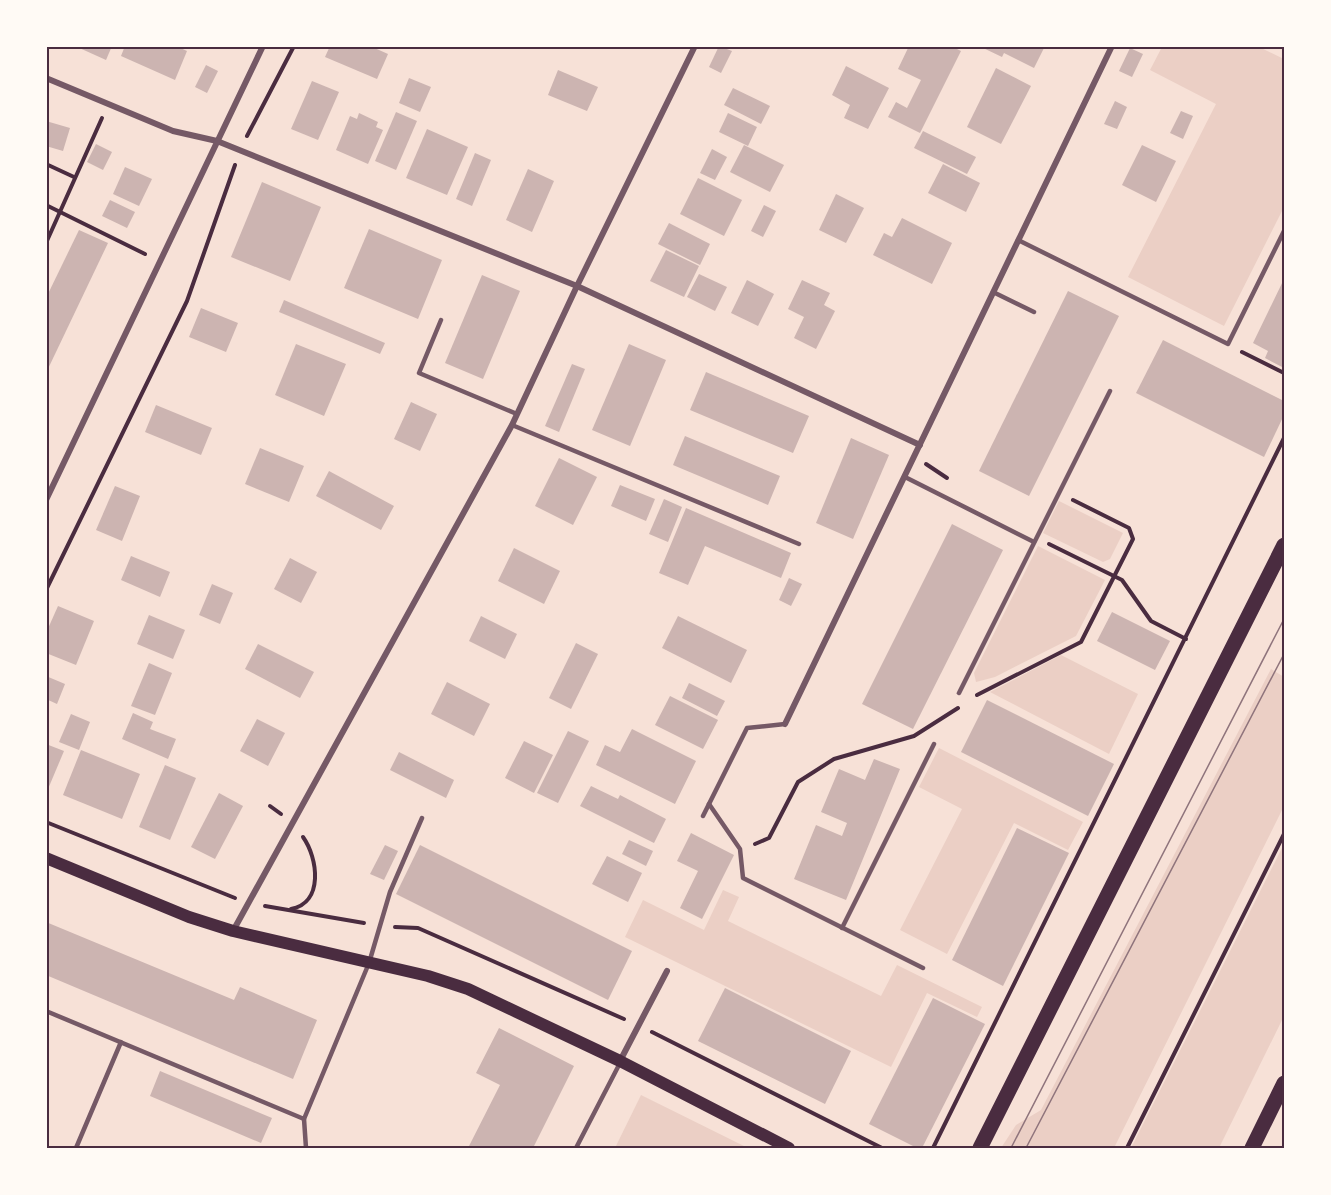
<svg xmlns="http://www.w3.org/2000/svg" width="1331" height="1195" font-family="Georgia,serif">
  <style>
    .green { fill: #ebcfc5 }
    .building { fill: #ccb4b1 }
    .lines { fill: none; stroke-linecap: round; stroke-linejoin: round }
    .path { stroke: #4a2c40; stroke-width: 4 }
    .service { stroke: #755966; stroke-width: 4.5 }
    .minor { stroke: #755966; stroke-width: 6 }
    .secondary { stroke: #4a2c40; stroke-width: 12 }
    .primary { stroke: #4a2c40; stroke-width: 15 }
    .tram { stroke: #8f747c; stroke-width: 1.5 }
    .neatline { fill: none; stroke: #4a2c40; stroke-width: 2 }
  </style>
  <rect width="100%" height="100%" fill="#f7e1d7"/>
  <g class="green">
    <path d="M1162,47H1259L1284,59V207L1224,326L1128,277L1216,104L1150,70Z"/>
    <path d="M1059,501L1123,533L1110,559L1103,562L1043,533Z"/>
    <path d="M1038,546L1105,580L1076,636L995,677L976,682L974,673Z"/>
    <path d="M1061,655L1138,694L1109,754L990,692Z"/>
    <path d="M1271,669L1284,677V806L1114,1148H1001L1016,1125L1041,1110Z"/>
    <path d="M939,748L1083,822L1068,850L1014,823L947,954L900,930L962,809L919,787Z"/>
    <path d="M1284,844V1016L1219,1148H1131Z"/>
    <path d="M723,890L739,897L728,921L881,996L897,965L982,1007L977,1017L927,993L891,1067L625,937L643,900L704,930Z"/>
    <path d="M641,1095L748,1148H615Z"/>
  </g>
  <g class="building">
    <path d="M75,46H112L106,60Z"/>
    <path d="M125,46H176L187,51L175,80L121,56Z"/>
    <path d="M330,46H370L388,54L377,79L325,57Z"/>
    <path d="M719,46L732,51L721,73L709,67Z"/>
    <path d="M909,46H951L961,51L920,133L888,117L896,102L907,108L921,80L898,69Z"/>
    <path d="M979,46H1045L1034,68L1004,53L1002,57Z"/>
    <path d="M1130,48L1143,54L1132,77L1119,71Z"/>
    <path d="M206,65L218,71L207,93L195,87Z"/>
    <path d="M846,66L889,88L868,129L844,118L850,105L832,95Z"/>
    <path d="M996,68L1031,86L1001,144L967,127Z"/>
    <path d="M558,70L598,87L587,111L548,95Z"/>
    <path d="M409,78L431,87L420,112L399,103Z"/>
    <path d="M312,81L339,92L318,140L291,129Z"/>
    <path d="M733,88L770,106L761,124L724,105Z"/>
    <path d="M1115,101L1127,107L1117,129L1104,124Z"/>
    <path d="M1181,111L1193,116L1183,139L1170,133Z"/>
    <path d="M396,112L417,121L396,170L375,161Z"/>
    <path d="M359,113L378,122L376,127L383,130L368,164L336,150L350,116L357,119Z"/>
    <path d="M728,113L757,127L748,146L719,132Z"/>
    <path d="M46,121L70,128L63,151L46,146Z"/>
    <path d="M427,129L468,147L447,195L406,178Z"/>
    <path d="M923,131L976,157L967,174L914,148Z"/>
    <path d="M96,144L112,152L103,170L87,162Z"/>
    <path d="M744,145L784,165L770,192L730,172Z"/>
    <path d="M1142,145L1176,161L1156,202L1122,185Z"/>
    <path d="M712,149L727,157L715,180L700,173Z"/>
    <path d="M475,153L491,160L472,206L456,199Z"/>
    <path d="M943,164L980,183L966,212L928,193Z"/>
    <path d="M125,167L152,179L139,206L113,194Z"/>
    <path d="M528,169L554,181L532,232L506,220Z"/>
    <path d="M698,178L742,200L724,236L680,214Z"/>
    <path d="M262,182L321,207L290,281L231,257Z"/>
    <path d="M836,194L864,208L846,243L819,230Z"/>
    <path d="M110,200L135,212L127,228L102,216Z"/>
    <path d="M764,205L776,211L763,237L751,231Z"/>
    <path d="M902,218L952,243L932,284L873,255L884,233L892,237Z"/>
    <path d="M669,223L710,244L700,265L658,244Z"/>
    <path d="M369,229L442,260L418,319L344,288Z"/>
    <path d="M79,230L108,243L46,373V298Z"/>
    <path d="M666,250L699,266L684,297L650,281Z"/>
    <path d="M699,274L727,287L715,311L687,297Z"/>
    <path d="M482,275L520,291L483,379L445,363Z"/>
    <path d="M1284,279V368L1265,358L1268,351L1253,343Z"/>
    <path d="M747,280L774,294L758,326L731,313Z"/>
    <path d="M802,280L830,293L824,305L835,311L816,349L794,338L804,317L788,309Z"/>
    <path d="M1068,291L1119,316L1029,496L979,471Z"/>
    <path d="M284,300L385,343L380,354L279,312Z"/>
    <path d="M201,308L238,323L226,352L189,337Z"/>
    <path d="M1163,340L1284,401V415L1264,457L1136,393Z"/>
    <path d="M296,344L346,364L324,416L275,395Z"/>
    <path d="M629,344L666,360L630,446L592,430Z"/>
    <path d="M572,364L585,369L559,432L545,426Z"/>
    <path d="M706,372L809,416L793,453L690,410Z"/>
    <path d="M411,402L437,414L420,451L394,439Z"/>
    <path d="M156,405L212,428L201,455L145,432Z"/>
    <path d="M685,436L780,476L768,505L673,465Z"/>
    <path d="M851,438L889,455L853,539L816,523Z"/>
    <path d="M260,448L304,466L289,502L245,484Z"/>
    <path d="M559,458L597,477L573,525L535,506Z"/>
    <path d="M329,471L394,506L381,530L316,496Z"/>
    <path d="M620,485L655,499L646,521L611,506Z"/>
    <path d="M115,486L140,496L122,541L96,530Z"/>
    <path d="M664,499L682,507L668,542L649,534Z"/>
    <path d="M686,508L791,553L781,578L705,546L688,585L659,573Z"/>
    <path d="M952,524L1003,550L913,729L862,704Z"/>
    <path d="M514,548L560,571L544,604L498,581Z"/>
    <path d="M131,556L170,572L160,597L121,580Z"/>
    <path d="M290,558L317,572L301,603L274,589Z"/>
    <path d="M789,578L802,584L791,606L779,600Z"/>
    <path d="M212,584L233,593L220,624L199,615Z"/>
    <path d="M58,606L94,621L76,665L46,653V633Z"/>
    <path d="M1112,612L1170,641L1155,670L1097,641Z"/>
    <path d="M149,615L185,630L173,659L137,644Z"/>
    <path d="M481,616L517,634L505,659L469,641Z"/>
    <path d="M678,616L747,650L731,683L662,648Z"/>
    <path d="M576,643L598,654L571,709L549,698Z"/>
    <path d="M258,644L314,672L300,698L245,669Z"/>
    <path d="M149,663L172,673L155,715L131,706Z"/>
    <path d="M46,676L65,684L57,704L46,699Z"/>
    <path d="M447,682L490,704L474,736L431,714Z"/>
    <path d="M689,683L725,701L717,716L682,698Z"/>
    <path d="M670,696L718,720L703,749L655,725Z"/>
    <path d="M987,700L1114,764L1088,816L961,752Z"/>
    <path d="M133,713L153,722L150,729L176,739L168,759L122,739Z"/>
    <path d="M71,714L90,722L79,750L59,742Z"/>
    <path d="M257,719L285,733L268,766L240,751Z"/>
    <path d="M632,729L696,761L675,804L596,765L605,745L620,752Z"/>
    <path d="M568,731L589,741L558,803L537,793Z"/>
    <path d="M524,741L553,755L534,793L505,778Z"/>
    <path d="M46,744L64,751L48,789L46,788Z"/>
    <path d="M81,750L140,774L122,819L63,795Z"/>
    <path d="M399,752L454,780L446,798L390,770Z"/>
    <path d="M874,759L900,769L846,900L794,879L816,825L842,836L847,823L821,812L839,769L865,780Z"/>
    <path d="M165,765L196,778L170,840L139,827Z"/>
    <path d="M591,786L618,799L620,795L666,819L654,843L580,806Z"/>
    <path d="M219,793L243,806L215,859L191,847Z"/>
    <path d="M1017,828L1069,853L1003,986L952,960Z"/>
    <path d="M691,833L734,855L702,919L680,908L698,871L677,861Z"/>
    <path d="M629,840L653,851L646,866L622,854Z"/>
    <path d="M385,845L398,851L384,880L370,874Z"/>
    <path d="M420,845L632,951L608,1000L396,894Z"/>
    <path d="M607,856L642,873L628,902L592,884Z"/>
    <path d="M46,922L234,1000L240,987L317,1020L293,1079L46,975Z"/>
    <path d="M725,988L851,1051L825,1104L698,1041Z"/>
    <path d="M933,998L985,1024L922,1148H917L869,1124Z"/>
    <path d="M499,1028L574,1066L533,1148H468L500,1085L476,1073Z"/>
    <path d="M160,1071L272,1118L261,1143L150,1096Z"/>
  </g>
  <g class="lines">
    <g class="path">
      <path d="M247,136L294,46"/>
      <path d="M46,164L74,177"/>
      <path d="M46,205L145,254"/>
      <path d="M46,243L102,118"/>
      <path d="M1242,352L1284,373"/>
      <path d="M926,464L947,478"/>
      <path d="M1049,544L1122,580L1151,621L1186,639"/>
      <path d="M46,590L187,301L235,165"/>
      <path d="M977,695L1081,642L1133,539L1129,528L1073,500"/>
      <path d="M270,806L281,814"/>
      <path d="M46,822L235,898"/>
      <path d="M755,844L769,838L798,782L834,759L914,736L958,708"/>
      <path d="M265,906L364,923"/>
      <path d="M291,909C324,903 318,858 303,837"/>
      <path d="M395,927L418,928L624,1019"/>
      <path d="M652,1032L882,1148"/>
      <path d="M933,1148L1284,438"/>
      <path d="M1127,1148L1284,834"/>
    </g>
    <g class="service">
      <path d="M1018,240L1228,344L1284,231"/>
      <path d="M993,292L1034,312"/>
      <path d="M441,320L419,373L517,414"/>
      <path d="M512,425L799,544"/>
      <path d="M905,477L1034,542"/>
      <path d="M959,693L1110,391"/>
      <path d="M709,804L740,849L743,878L923,968"/>
      <path d="M703,816L747,728L785,724"/>
      <path d="M842,928L934,744"/>
      <path d="M46,1011L304,1119L369,963L390,892L422,818"/>
      <path d="M304,1119L306,1148"/>
      <path d="M76,1148L121,1042"/>
      <path d="M576,1148L620,1063"/>
    </g>
    <g class="minor">
      <path d="M46,78L173,131L217,141L577,286L920,445"/>
      <path d="M46,500L263,46"/>
      <path d="M785,724L1112,46"/>
      <path d="M233,931L512,425L577,286L695,46"/>
      <path d="M620,1061L667,971"/>
    </g>
    <path class="secondary" d="M46,858L189,917L233,931L428,976L468,989L620,1061L789,1148"/>
    <g class="primary">
      <path d="M980,1148L1284,545"/>
      <path d="M1252,1148L1284,1083"/>
    </g>
    <g class="tram">
      <path d="M1011,1148L1284,619"/>
      <path d="M1026,1148L1284,654"/>
    </g>
  </g>
  <rect width="1331" height="1195" fill="none" stroke="#fffaf5" stroke-width="96"/>
  <rect x="48" y="48" width="1235" height="1099" class="neatline"/>
</svg>
